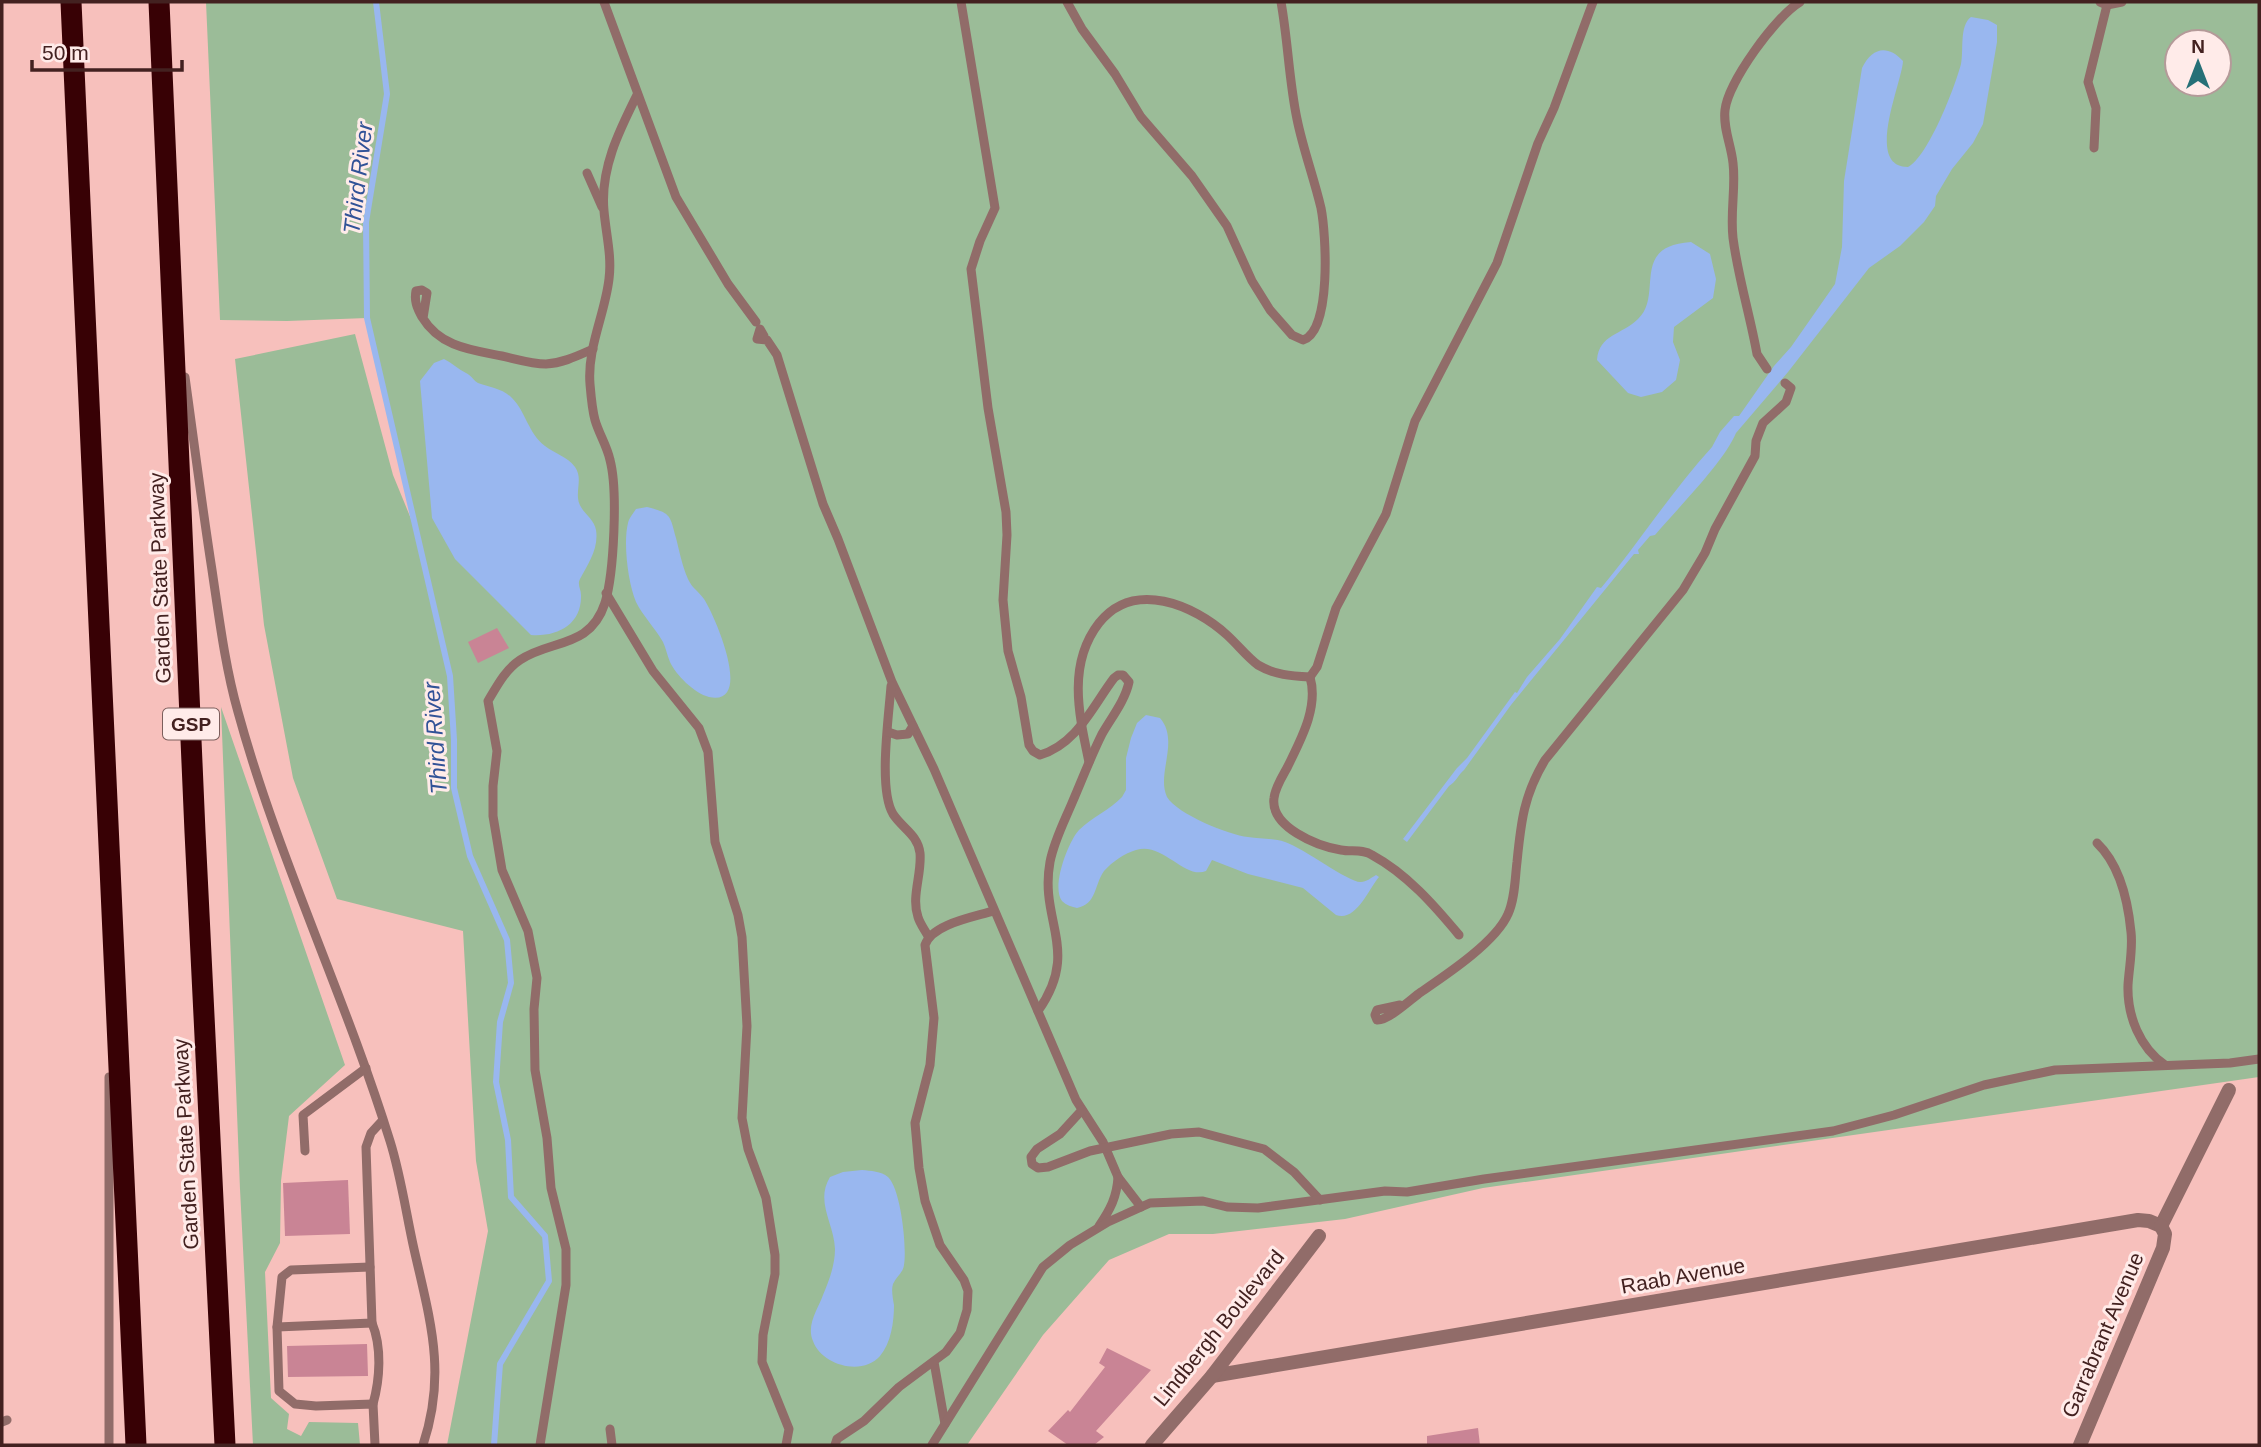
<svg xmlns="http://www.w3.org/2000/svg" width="2261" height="1447" font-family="Arial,sans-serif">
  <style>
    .green { fill: #9bbc98; fill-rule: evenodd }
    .water { fill: #99b7ef }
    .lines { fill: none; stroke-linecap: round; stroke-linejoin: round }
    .stream { stroke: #99b7ef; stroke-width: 6 }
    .building { fill: #c98495 }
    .lane { stroke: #916c69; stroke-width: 9 }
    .street { stroke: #916c69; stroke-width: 14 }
    .highway { stroke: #380105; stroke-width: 21 }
    .labels { text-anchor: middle; stroke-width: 6; stroke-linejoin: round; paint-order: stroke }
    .shield { fill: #ffebe9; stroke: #7b5e5c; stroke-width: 2 }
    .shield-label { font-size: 19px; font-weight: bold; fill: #432120 }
    .street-label { font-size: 21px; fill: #432120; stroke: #ffebe9 }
    .water-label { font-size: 23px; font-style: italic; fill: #315297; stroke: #ffebe9 }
  </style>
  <rect width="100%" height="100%" fill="#f7c0bc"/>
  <g class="green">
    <path d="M206,2H2259V1077L1483,1188L1345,1219L1213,1234H1169L1109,1260L1043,1335L967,1445H447L488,1231L476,1161L463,931L337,899L293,778L264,625L235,359L355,334L393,475L416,531L367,318L287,321L220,320ZM2177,42H2219V84H2177Z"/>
    <path d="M221,707L345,1065L289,1116L281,1181L280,1243L265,1272L271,1398L289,1414L287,1429L301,1436L309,1422L358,1423L360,1445H253L240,1189Z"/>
  </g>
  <g class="water">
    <path d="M1971,17L1988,20L1997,25V42L1983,124L1973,143L1952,169L1936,196L1935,206L1924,222L1900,246L1869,268L1788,372L1736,433C1724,462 1677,509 1655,535L1650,536L1638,550L1639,554H1634L1511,705L1464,770C1458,775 1456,782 1449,786L1407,842L1403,839L1457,768L1467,758L1515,692L1517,693L1527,677L1560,639L1597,587L1601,588C1638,544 1671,492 1712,447L1720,432L1734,416H1739L1774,366L1791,347L1835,284L1842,247L1844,181L1862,68C1872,48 1887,44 1903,61C1902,83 1864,167 1908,167C1928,157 1955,87 1961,64C1964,50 1959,26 1971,17Z"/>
    <path d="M1691,242L1710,254L1716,279L1713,298L1674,327L1673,342L1680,360L1676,380L1662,392L1641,397L1628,393L1597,360C1599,334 1622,335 1638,319C1664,295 1629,246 1691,242Z"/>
    <path d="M444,359C452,363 458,369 466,373C471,375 474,381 478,383C491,388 502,388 512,398C526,412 528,433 545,446C555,454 567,456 575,467C582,477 577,487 578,498C579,512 594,517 596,530C599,548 588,564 580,579C577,585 581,589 581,595C582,624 558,637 531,635L455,559L432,518L420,381L434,363Z"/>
    <path d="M647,507C671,513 670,515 676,538C680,553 684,576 693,587C697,591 701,595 704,599C714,614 755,707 709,697C694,693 676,675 670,662C667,655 666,648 663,642C655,628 643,616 636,602C628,583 623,543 628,523C629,518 633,514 636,509Z"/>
    <path d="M1146,715L1160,718C1180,741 1156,774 1167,797C1177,814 1229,835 1248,837C1260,839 1273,838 1285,842C1304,848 1349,883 1361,882C1366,882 1371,878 1376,875L1379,877C1368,890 1356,922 1336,915L1303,888L1248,874L1212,860L1206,871C1185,880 1162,841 1136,850C1125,853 1112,862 1104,871C1094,885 1097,904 1077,908C1072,907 1066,905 1062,901C1051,887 1068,842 1079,830C1092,817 1110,810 1122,797L1126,790V758L1131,738L1137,723Z"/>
    <path d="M862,1170C871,1171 881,1171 888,1177C901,1189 907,1248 904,1265C903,1273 896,1277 893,1284C891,1290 893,1299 894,1305C894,1322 891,1343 880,1356C863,1376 822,1366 813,1341C806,1325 818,1309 823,1295C829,1281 835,1265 835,1249C834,1223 815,1202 830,1177L843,1172Z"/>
  </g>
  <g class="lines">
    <path class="stream" d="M376,2L387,94L366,222L367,318L450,676L454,740V788L470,856L507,940L511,983L500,1022L496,1082L508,1140L511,1197L545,1236L549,1281L500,1364L494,1445"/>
  </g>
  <g class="building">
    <path d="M497,628L509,648L478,663L468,642Z"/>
    <path d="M348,1180L350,1234L285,1236L283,1183Z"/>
    <path d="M367,1344L368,1376L288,1377L287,1346Z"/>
    <path d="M1107,1348L1151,1370L1096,1431L1104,1437L1094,1445H1068L1048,1431L1068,1410L1070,1412L1105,1367L1099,1363Z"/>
    <path d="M1478,1428L1480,1445H1427V1436Z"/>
  </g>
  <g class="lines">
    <g class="lane">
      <path d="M604,2L676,197L728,284L756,322"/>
      <path d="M961,2L995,208L980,241L971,269L988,408L1006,512L1007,535L1003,600L1008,651L1021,697L1029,745L1033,751L1040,755C1077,744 1092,707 1114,678L1118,675H1123L1129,682C1125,701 1111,718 1102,734C1091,756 1082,780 1072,803C1064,822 1054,841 1050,862C1039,922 1081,950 1038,1011"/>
      <path d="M1067,2L1082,29L1115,74L1141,117L1192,176L1227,226L1252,281L1270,310L1292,335L1303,340C1332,331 1326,233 1321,208C1314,178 1303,149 1297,119C1289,81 1288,41 1281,2"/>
      <path d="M2100,2L2107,5L2122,2"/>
      <path d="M2094,148L2096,108L2088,82L2107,5"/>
      <path d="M587,173L602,207"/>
      <path d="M423,318L427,293L422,290L416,291C414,301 417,308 422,317C440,347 471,350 502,356C516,359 532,364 546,364C563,363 577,356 593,349"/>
      <path d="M764,336L760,329L757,339L767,340L777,355L823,504L838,539L892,682L934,769L1076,1100L1103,1142L1118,1177L1141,1207"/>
      <path d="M1767,369L1757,354C1750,315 1738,277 1733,238C1730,212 1736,187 1733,163C1731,144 1723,129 1725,110C1728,82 1776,16 1800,2"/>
      <path d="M185,377C194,442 202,506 212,570C219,617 225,666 238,712C278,858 345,996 390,1141C401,1176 406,1213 414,1249C430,1320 447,1373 423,1445"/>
      <path d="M606,593L653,671L699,728L708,752L715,842L738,915L742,937L747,1026L742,1118L748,1149L766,1198L775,1255V1274L763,1335L762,1362L789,1429L786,1445"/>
      <path d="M1310,677L1317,667L1336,608L1386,514L1415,421L1497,263L1538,143L1554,108L1593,2"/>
      <path d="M1310,677C1319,708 1300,741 1287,768C1282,777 1275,788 1274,798C1270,827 1317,846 1341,850C1351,852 1363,849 1372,855C1407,874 1434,905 1459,935"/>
      <path d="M891,686C889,715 878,789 893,814C902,828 918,835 920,853C922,874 911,897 918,917C920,924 925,930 928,936"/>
      <path d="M888,732L897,735L908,734L913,726"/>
      <path d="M1089,762C1079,715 1067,664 1099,623C1134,579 1194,605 1227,635C1238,645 1247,657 1258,665C1275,675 1291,676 1310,677"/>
      <path d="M2097,843C2119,864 2128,901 2131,932C2133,949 2129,968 2128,985C2127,1016 2140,1048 2165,1065"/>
      <path d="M1400,1005L1377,1010L1375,1015L1377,1020C1388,1021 1411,999 1421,992C1446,975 1496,942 1508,914C1515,899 1515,878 1517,862C1521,821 1524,795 1545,760L1683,590L1705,553L1715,529L1755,456L1756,441L1763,423L1786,402L1791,388L1785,383"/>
      <path d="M1082,1110L1060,1134L1037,1149L1031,1157L1032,1164L1038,1168L1048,1167L1090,1151L1171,1134L1199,1132L1264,1149L1294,1172L1320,1200"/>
      <path d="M305,1151L303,1115L366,1068"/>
      <path d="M1099,1226C1110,1210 1117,1197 1118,1177"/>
      <path d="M370,1267L291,1270L282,1277L277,1327L279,1391L295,1404L316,1406L373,1404L375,1445"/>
      <path d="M372,1323C382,1347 380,1379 373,1404"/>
      <path d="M277,1327L372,1323L366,1147L371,1133L382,1121"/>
      <path d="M934,1362L945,1424"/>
      <path d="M2,1422L7,1420"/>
      <path d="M610,1429L612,1445"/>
      <path d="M109,1445V1077"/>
      <path d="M540,1445L566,1285V1249L551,1188L547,1138L535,1070L534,1009L537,978L528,931L502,870L493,816V786L497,751L488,701C497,686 505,670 520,660C551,639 590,649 605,603C614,573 618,490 610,460C607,446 599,434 595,420C592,409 591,396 590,384C587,348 605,314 609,279C612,256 606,234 604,211C600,169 619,131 637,95"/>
      <path d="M835,1445L837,1439L864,1421L899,1387L946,1352L960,1333L967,1310L968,1291L964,1280L940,1245L925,1201L919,1168L915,1123L930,1065L934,1018L925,945C932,924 974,917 993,911"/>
      <path d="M932,1445L1043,1267L1070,1245L1108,1222L1150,1203L1203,1201L1227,1207L1258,1208L1385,1191L1407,1192L1484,1179L1833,1131L1894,1115L1984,1085L2055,1070L2230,1063L2259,1059"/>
    </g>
    <g class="street">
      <path d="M2161,1226L2229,1090"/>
      <path d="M1212,1376L2138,1220L2149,1221L2161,1226"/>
      <path d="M1152,1445L1212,1376L1319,1236"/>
      <path d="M2080,1445L2163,1248L2165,1234L2161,1226"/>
    </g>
    <g class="highway">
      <path d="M71,2L136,1445"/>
      <path d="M159,2L195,832L225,1445"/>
    </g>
  </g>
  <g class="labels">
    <rect class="shield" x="163" y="708.5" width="56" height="31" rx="5"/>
    <g class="shield-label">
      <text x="191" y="731">GSP</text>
    </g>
    <g class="street-label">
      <text transform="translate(160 578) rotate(-92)" y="7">Garden State Parkway</text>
      <text transform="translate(186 1144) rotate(-93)" y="7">Garden State Parkway</text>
      <text transform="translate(1683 1276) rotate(-10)" y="7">Raab Avenue</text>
      <text transform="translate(1219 1328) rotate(-51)" y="7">Lindbergh Boulevard</text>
      <text transform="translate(2103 1335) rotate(-67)" y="7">Garrabrant Avenue</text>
    </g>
    <g class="water-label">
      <text transform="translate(358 178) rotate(-83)" y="8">Third River</text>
      <text transform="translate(435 738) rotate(-94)" y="8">Third River</text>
    </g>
  </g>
  <rect width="2261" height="1447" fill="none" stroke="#432120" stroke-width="7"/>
  <g transform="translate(2198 63)"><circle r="33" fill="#ffebe9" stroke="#b49a99" stroke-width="2"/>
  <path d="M0-5L12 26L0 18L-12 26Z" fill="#267077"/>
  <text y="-10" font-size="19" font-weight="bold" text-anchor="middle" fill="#432120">N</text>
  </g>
  <path d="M32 60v10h150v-10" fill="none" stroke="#432120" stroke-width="3.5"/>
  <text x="42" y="60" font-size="21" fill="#432120" stroke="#ffebe9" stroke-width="5" paint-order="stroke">50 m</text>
</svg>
